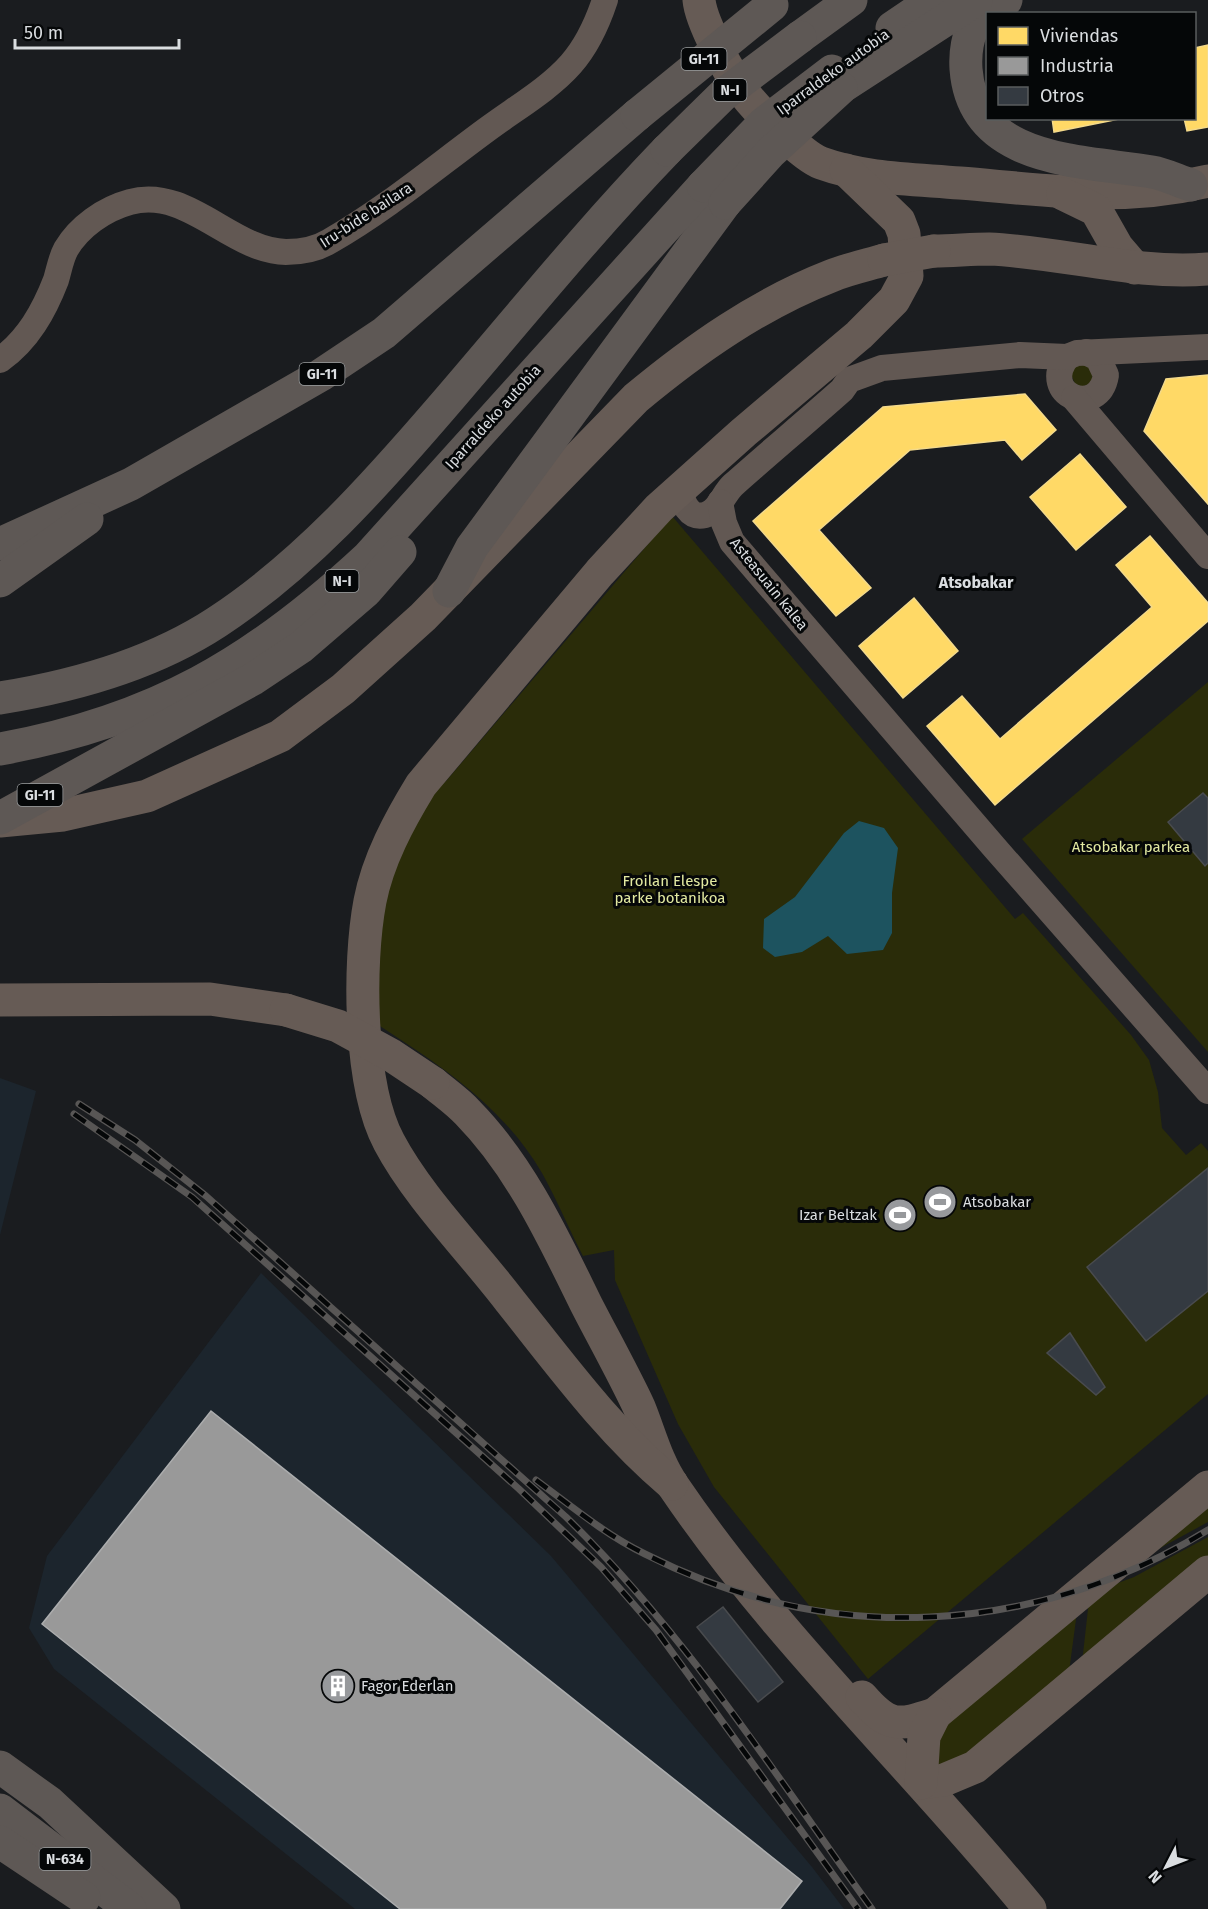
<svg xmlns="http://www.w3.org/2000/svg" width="1208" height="1909" font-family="'Fira Sans',sans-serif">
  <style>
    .built { fill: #1c252d }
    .green { fill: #2a2c09 }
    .water { fill: #1d535f }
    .homes { fill: #ffd966; stroke: #f4da8b; stroke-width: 1.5 }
    .industry { fill: #999; stroke: #acadae; stroke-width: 1.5 }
    .building { fill: #343a41; stroke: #494b4e; stroke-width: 1.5 }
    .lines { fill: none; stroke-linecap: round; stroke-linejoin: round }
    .street { stroke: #625853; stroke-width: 26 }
    .secondary { stroke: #665b55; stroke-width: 33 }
    .highway { stroke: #5e5855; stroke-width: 33 }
    .rail-casing { stroke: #585655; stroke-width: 7 }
    .rail { stroke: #050708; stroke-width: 4.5; stroke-dasharray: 14; stroke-linecap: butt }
    .secondary-bridge { stroke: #665b55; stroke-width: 33 }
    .highway-bridge { stroke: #5e5855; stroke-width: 33 }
    .labels { text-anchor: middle; stroke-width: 6; stroke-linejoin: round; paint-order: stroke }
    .shield { fill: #050708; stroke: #9a9d9f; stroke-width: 1.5 }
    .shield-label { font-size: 14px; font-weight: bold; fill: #dadde0 }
    .street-label { font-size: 15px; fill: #dadde0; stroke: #050708 }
    .park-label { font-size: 15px; fill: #e2e9a1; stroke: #050708 }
    .poi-label { font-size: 15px; fill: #dadde0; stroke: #050708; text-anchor: start }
    .neighbourhood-label { font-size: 16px; font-weight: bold; fill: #dadde0; stroke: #050708 }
  </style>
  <rect width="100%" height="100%" fill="#1a1c1f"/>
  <g class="built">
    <path d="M0,1078L36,1091L0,1235Z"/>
    <path d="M261,1273L551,1556L812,1867L844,1909H355L54,1669L29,1628L47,1556Z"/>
  </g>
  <g class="green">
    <path d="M1075,363L1091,366L1093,383L1077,388L1069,370Z"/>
    <path d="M672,516L1015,919L1023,913L1131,1035L1149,1060L1158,1092L1162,1128L1186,1155L1201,1143L1208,1151V1394L868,1679L714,1487L678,1424L615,1280L614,1250L583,1256C569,1229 557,1200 542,1173C503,1106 439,1064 375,1023L377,940L396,858L424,801L447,780Z"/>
    <path d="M1208,682V1052L1022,839Z"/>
    <path d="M1208,1502V1522L1142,1558Z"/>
    <path d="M1208,1537V1556L1082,1663L1089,1600L1102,1589L1134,1577Z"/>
    <path d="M1077,1612L1069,1672L962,1763L934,1766L939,1728Z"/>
  </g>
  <path class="water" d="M859,821L884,828L898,848L892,893V933L883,950L847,954L828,936L802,952L775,957L763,948L764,919L795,897L844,833Z"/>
  <g class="homes">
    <path d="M1208,45V127L1187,131L1184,118H1194V48Z"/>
    <path d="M1052,118H1124L1054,132Z"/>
    <path d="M1208,375V504L1144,431L1166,379Z"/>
    <path d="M1025,394L1056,430L1022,460L1005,440L910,450L819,530L871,588L836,616L753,521L883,407Z"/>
    <path d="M1080,454L1126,507L1076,550L1030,497Z"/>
    <path d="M1150,536L1208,603V621L995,805L927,726L962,696L1000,739L1152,607L1116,565Z"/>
    <path d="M914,598L958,651L903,698L859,646Z"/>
  </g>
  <path class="industry" d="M211,1411L802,1881L780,1909H400L42,1624Z"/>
  <g class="building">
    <path d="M1203,793L1208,798V863L1205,866L1168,822Z"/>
    <path d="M1208,1168V1291L1146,1341L1087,1267Z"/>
    <path d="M1070,1333L1105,1387L1096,1395L1047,1353Z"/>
    <path d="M723,1607L783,1682L758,1702L697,1627Z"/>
  </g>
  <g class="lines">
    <g class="street">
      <path d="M1067,357C1038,395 1099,419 1106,375L1098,358L1086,352"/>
      <path d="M0,360C28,340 44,311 56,280C59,270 61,258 66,249C79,227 104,209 130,202C188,186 231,251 286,252C301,252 317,249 330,241C386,209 437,166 489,128C516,108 549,89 571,64C586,47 598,21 605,0"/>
      <path d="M1074,398L1208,556"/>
      <path d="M679,489C683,502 688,519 705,515C719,512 723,494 733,485C769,453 806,422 842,390L849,380L882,368L1020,355L1067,357L1077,353L1208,347"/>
      <path d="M720,502L724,523L732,542L994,847L1208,1091"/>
    </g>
    <g class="secondary">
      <path d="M699,0C701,22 729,74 744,93C757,110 802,156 821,163C865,179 913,179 960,183C1046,190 1121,202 1208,181"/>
      <path d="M1063,194L1096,210L1117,247L1135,268"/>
      <path d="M934,251C952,251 971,249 989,249C1062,252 1134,275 1208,269"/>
      <path d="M0,821L63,815L147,796L280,736L343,689L423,617L636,398C695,349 759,304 831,276C848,269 867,265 884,260"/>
      <path d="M0,1000L210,999L286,1010"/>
      <path d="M433,1083C445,1093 458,1102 468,1113C521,1167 554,1239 587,1306C604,1339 623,1373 639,1407C650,1434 657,1463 674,1487C778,1640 914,1767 1030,1909"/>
      <path d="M672,1484C609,1431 561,1365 510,1301C472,1251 418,1197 389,1142C359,1086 358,964 370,901C378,860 399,821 421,785L600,572L659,508L744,432L859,335L894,300L907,276L904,234L899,221L846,170"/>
      <path d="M862,1697C889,1728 898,1726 935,1714L1208,1487"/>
      <path d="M921,1783L944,1780L975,1767L1208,1572"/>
      <path d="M921,1783L924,1736L935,1714"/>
    </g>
    <g class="highway">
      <path d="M1006,0C998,6 982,13 977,21C967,34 965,54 966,69C973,164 1083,160 1152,172C1165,174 1178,181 1191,185"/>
      <path d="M892,28L933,0"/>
      <path d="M800,37L851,0"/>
      <path d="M845,85L976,0"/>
      <path d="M0,544L131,484L321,375L384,333L637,115"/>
      <path d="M0,581L87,519"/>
      <path d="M449,591L472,547L725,203"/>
      <path d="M0,698C75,686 153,664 217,622C304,565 375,485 443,406C517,320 588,232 667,150"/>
      <path d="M0,749C154,721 254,663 368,557L703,186"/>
      <path d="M0,818L253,679L301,647L366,591L400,552"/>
      <path d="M0,1767L50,1803L164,1909"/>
      <path d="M0,1810L130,1909"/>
      <path d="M0,1842L84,1898"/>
    </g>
    <g class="rail-casing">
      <g id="rail">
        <path d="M79,1104L135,1140L206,1196L566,1517C685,1633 775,1774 872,1909"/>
        <path d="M74,1114L192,1197L519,1489L601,1567L656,1630L858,1909"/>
        <path d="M536,1480C571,1506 606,1535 645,1554C828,1647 1034,1637 1208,1530"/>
      </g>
    </g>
    <use href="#rail" class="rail"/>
    <g class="secondary-bridge">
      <path d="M884,260L934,251"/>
      <path d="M286,1010L338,1026L391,1055L433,1083"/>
    </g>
    <g class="highway-bridge">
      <path d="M637,115L772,5"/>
      <path d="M667,150L723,95L800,37"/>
      <path d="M703,186L764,123L832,71"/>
      <path d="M725,203L771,152L841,88"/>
    </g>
  </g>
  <defs>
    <g id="stadium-disc" transform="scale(1.725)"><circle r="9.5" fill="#97999c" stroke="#050708"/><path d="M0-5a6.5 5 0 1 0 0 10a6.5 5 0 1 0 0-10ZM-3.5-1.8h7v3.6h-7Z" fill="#fff"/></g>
    <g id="building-disc" transform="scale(1.725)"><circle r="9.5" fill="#97999c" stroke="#050708"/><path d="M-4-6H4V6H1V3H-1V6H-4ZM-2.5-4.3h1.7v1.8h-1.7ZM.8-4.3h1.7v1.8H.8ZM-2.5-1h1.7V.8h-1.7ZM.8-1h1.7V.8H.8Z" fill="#fff"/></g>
  </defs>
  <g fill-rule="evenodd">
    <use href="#stadium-disc" x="940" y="1202"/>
    <use href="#stadium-disc" x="900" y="1215"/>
    <use href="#building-disc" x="338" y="1686"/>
  </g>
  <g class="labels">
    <g class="shield">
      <rect x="681.5" y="48" width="45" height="22" rx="4.5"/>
      <rect x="713.5" y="79" width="33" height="22" rx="4.5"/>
      <rect x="299.5" y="363" width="45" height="22" rx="4.5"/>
      <rect x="325.5" y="570" width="33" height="22" rx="4.5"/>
      <rect x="17.5" y="784" width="45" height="22" rx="4.5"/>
      <rect x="39.5" y="1848" width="51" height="22" rx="4.5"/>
    </g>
    <g class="shield-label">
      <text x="704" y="64">GI-11</text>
      <text x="730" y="95">N-I</text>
      <text x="322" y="379">GI-11</text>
      <text x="342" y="586">N-I</text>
      <text x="40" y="800">GI-11</text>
      <text x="65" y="1864">N-634</text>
    </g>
    <g class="street-label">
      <text transform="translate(833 72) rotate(-36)" y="5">Iparraldeko autobia</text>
      <text transform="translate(366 215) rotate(-33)" y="5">Iru-bide bailara</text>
      <text transform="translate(493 417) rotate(-48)" y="5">Iparraldeko autobia</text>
      <text transform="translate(769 584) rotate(51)" y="5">Asteasuain kalea</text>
    </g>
    <g class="park-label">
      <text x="1131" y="852">Atsobakar parkea</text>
      <text x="670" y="886">Froilan Elespe<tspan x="670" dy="17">parke botanikoa</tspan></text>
    </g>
    <g class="poi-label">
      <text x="963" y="1207">Atsobakar</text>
      <text x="877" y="1220" text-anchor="end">Izar Beltzak</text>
      <text x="361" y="1691">Fagor Ederlan</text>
    </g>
    <g class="neighbourhood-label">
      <text x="976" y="588">Atsobakar</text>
    </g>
  </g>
  <rect x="986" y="12" width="210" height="108" fill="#050708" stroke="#5a5d5e" stroke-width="1.5"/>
  <rect x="998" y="27" width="30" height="18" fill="#ffd966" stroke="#5a5d5e" stroke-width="1.5"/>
  <text x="1040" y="42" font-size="18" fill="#dadde0">Viviendas</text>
  <rect x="998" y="57" width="30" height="18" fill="#999999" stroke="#5a5d5e" stroke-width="1.5"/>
  <text x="1040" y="72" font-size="18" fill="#dadde0">Industria</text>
  <rect x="998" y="87" width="30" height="18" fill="#343a41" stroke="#5a5d5e" stroke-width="1.5"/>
  <text x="1040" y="102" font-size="18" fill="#dadde0">Otros</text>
  <g transform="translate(1166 1867) rotate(228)" stroke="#050708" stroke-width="4.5" paint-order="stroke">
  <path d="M0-4.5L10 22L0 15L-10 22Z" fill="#dadde0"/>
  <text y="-9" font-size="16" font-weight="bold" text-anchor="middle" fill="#dadde0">N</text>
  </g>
  <path d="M15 39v9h164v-9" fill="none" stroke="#dadde0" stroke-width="3"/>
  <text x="24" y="39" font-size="18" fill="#dadde0" stroke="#050708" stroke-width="4.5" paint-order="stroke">50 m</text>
</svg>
